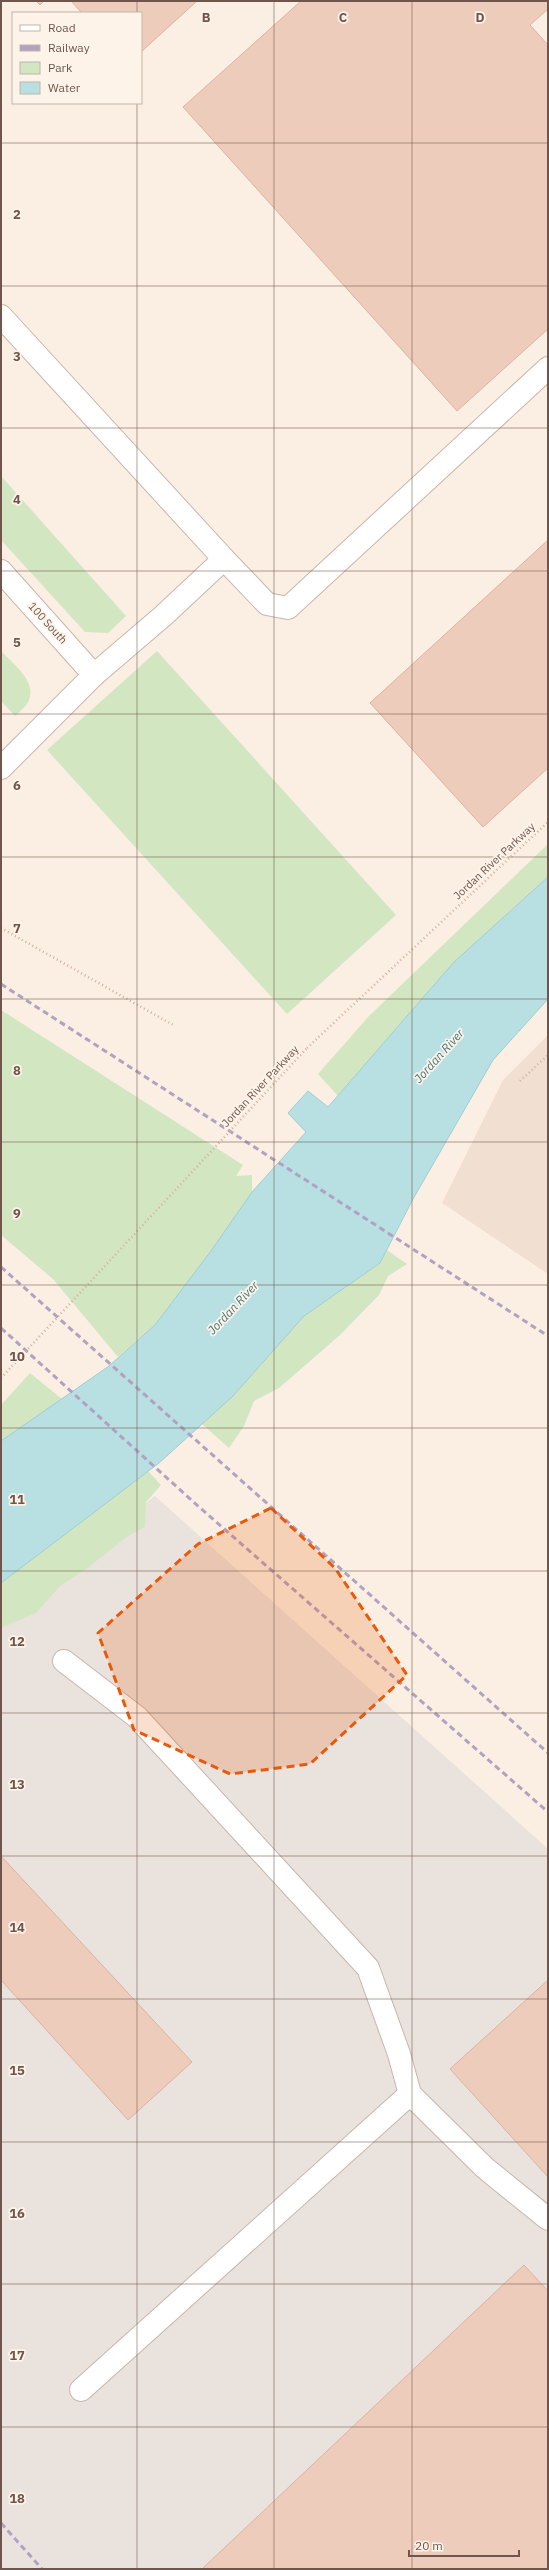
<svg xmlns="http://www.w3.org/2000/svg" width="549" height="2570" font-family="'IBM Plex Sans',sans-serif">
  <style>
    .residential { fill: #f1e0d1 }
    .industrial { fill: #e9e2dd }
    .green { fill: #d3e6c2 }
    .water { fill: #b8dfe2; stroke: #9fced3 }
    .building { fill: #edccbc; stroke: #dfb29d }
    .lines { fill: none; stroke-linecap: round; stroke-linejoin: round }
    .minor-casing { stroke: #c9b6aa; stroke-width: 24 }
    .path { stroke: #d2af9f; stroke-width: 2.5; stroke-dasharray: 1 3; stroke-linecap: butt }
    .minor { stroke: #fff; stroke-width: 22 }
    .rail { stroke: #b1a2c2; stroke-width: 3; stroke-dasharray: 6 4; stroke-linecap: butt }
    .path-bridge { stroke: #d2af9f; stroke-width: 2.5; stroke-dasharray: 1 3; stroke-linecap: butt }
    .marked { fill: #e8590c; fill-opacity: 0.2; stroke: #e8590c; stroke-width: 3; stroke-dasharray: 8 5; stroke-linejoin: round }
    .grid { fill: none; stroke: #6f554b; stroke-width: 1; stroke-opacity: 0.55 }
    .labels { text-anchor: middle; stroke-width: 3.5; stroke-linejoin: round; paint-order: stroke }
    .street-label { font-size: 11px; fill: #6f554b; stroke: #fdf3e8 }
    .water-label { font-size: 12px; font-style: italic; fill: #43767b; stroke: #fdf3e8 }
    .grid-label { font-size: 13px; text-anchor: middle; font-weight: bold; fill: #6f554b; stroke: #fdf3e8; stroke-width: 3.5; stroke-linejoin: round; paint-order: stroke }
  </style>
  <rect width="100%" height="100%" fill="#faefe2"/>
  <path class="residential" d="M548,1035V1274L442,1203L503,1080Z"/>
  <path class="industrial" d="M155,1496L548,1849V2569H1V1616Z"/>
  <g class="green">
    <path d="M1,476L126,616L108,633L85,632L1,540Z"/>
    <path d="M1,651C12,663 37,681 29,700C27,706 19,712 15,716L1,701Z"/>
    <path d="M157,651L396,915L287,1014L47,750Z"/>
    <path d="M548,844V877L454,962L338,1096L318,1074L369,1016Z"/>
    <path d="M1,1010L243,1165L236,1176L252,1175V1192L211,1251L155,1325L118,1357L53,1279L1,1235Z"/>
    <path d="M387,1250L407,1264L388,1276L379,1295L340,1335L279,1388L254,1401L244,1426L229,1448L202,1424L233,1396L304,1316L380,1263Z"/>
    <path d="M30,1373L62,1399L1,1441V1405Z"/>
    <path d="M148,1471L161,1485L146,1502L145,1527L128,1536L86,1569L60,1586L36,1613L1,1628V1583Z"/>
  </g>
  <path class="water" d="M548,877V999L493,1060L413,1199L380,1263L304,1316L233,1396L159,1463L1,1583V1441L109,1366L155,1325L211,1251L252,1192L306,1132L288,1113L308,1091L328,1107L454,962Z"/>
  <g class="building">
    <path d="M36,1H44L40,5Z"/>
    <path d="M71,1H197L141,52V13H82Z"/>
    <path d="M301,1H548V9L530,25L548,45V329L457,411L183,107Z"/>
    <path d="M548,540V768L483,827L370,703Z"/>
    <path d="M1,1856L192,2062L128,2120L1,1980Z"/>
    <path d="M548,1980V2177L450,2069Z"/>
    <path d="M524,2265L548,2291V2569H202Z"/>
  </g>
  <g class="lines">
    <g class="minor-casing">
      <g id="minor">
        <path d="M1,316L224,559L163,616L94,675L1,768"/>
        <path d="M224,559L267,604L288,608L548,368"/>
        <path d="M1,571L94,675"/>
        <path d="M64,1661L137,1717L368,1968L399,2054L410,2094"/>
        <path d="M81,2390L410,2094L485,2168L548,2219"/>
      </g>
    </g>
    <g class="path">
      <path d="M1,928L175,1026"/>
      <path d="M307,1048L548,822"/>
      <path d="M520,1081L548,1055"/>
    </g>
    <use href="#minor" class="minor"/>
    <g class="rail">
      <path d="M1,984L548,1336"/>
      <path d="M1,1267L548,1753"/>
      <path d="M1,1328L198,1506L548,1812"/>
      <path d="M1,2523L42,2569"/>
    </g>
    <path class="path-bridge" d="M1,1378L307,1048"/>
  </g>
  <path class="marked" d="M271,1508L335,1568L407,1675L310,1764L230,1774L134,1730L98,1633L198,1544Z"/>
  <path class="grid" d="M137,1V13M274,1V2569M412,1V2569M137,103V2569M1,143H548M1,286H548M1,428H548M1,571H548M1,714H548M1,857H548M1,999H548M1,1142H548M1,1285H548M1,1428H548M1,1571H548M1,1713H548M1,1856H548M1,1999H548M1,2142H548M1,2284H548M1,2427H548"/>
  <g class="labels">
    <g class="street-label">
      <text transform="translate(48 623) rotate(48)" y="4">100 South</text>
      <text transform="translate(494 861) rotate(-43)" y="4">Jordan River Parkway</text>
      <text transform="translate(260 1086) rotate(-47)" y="4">Jordan River Parkway</text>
    </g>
    <g class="water-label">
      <text transform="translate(439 1056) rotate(-48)" y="4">Jordan River</text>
      <text transform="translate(233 1308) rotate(-47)" y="4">Jordan River</text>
    </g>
  </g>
  <g class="grid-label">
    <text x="206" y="22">B</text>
    <text x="343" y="22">C</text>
    <text x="480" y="22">D</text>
    <text x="17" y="219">2</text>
    <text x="17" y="361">3</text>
    <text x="17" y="504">4</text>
    <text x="17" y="647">5</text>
    <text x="17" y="790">6</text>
    <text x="17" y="933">7</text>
    <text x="17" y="1075">8</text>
    <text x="17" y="1218">9</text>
    <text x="17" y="1361">10</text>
    <text x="17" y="1504">11</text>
    <text x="17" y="1646">12</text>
    <text x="17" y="1789">13</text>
    <text x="17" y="1932">14</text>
    <text x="17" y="2075">15</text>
    <text x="17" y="2218">16</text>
    <text x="17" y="2360">17</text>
    <text x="17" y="2503">18</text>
  </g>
  <rect width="549" height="2570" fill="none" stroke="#6f554b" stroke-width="4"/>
  <rect x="12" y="12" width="130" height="92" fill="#fdf3e8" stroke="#c4b4a9"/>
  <rect x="20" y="25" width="20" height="6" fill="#ffffff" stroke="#c4b4a9"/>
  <text x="48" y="32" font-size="12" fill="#6f554b">Road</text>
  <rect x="20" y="45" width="20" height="6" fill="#b1a2c2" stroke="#c4b4a9"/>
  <text x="48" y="52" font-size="12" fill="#6f554b">Railway</text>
  <rect x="20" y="62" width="20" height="12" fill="#d3e6c2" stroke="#c4b4a9"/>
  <text x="48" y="72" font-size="12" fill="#6f554b">Park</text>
  <rect x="20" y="82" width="20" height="12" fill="#b8dfe2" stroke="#c4b4a9"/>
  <text x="48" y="92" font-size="12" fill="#6f554b">Water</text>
  <path d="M409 2550v6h110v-6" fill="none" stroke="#6f554b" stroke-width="2"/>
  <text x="415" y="2550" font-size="12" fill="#6f554b" stroke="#fdf3e8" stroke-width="3" paint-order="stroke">20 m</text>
</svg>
